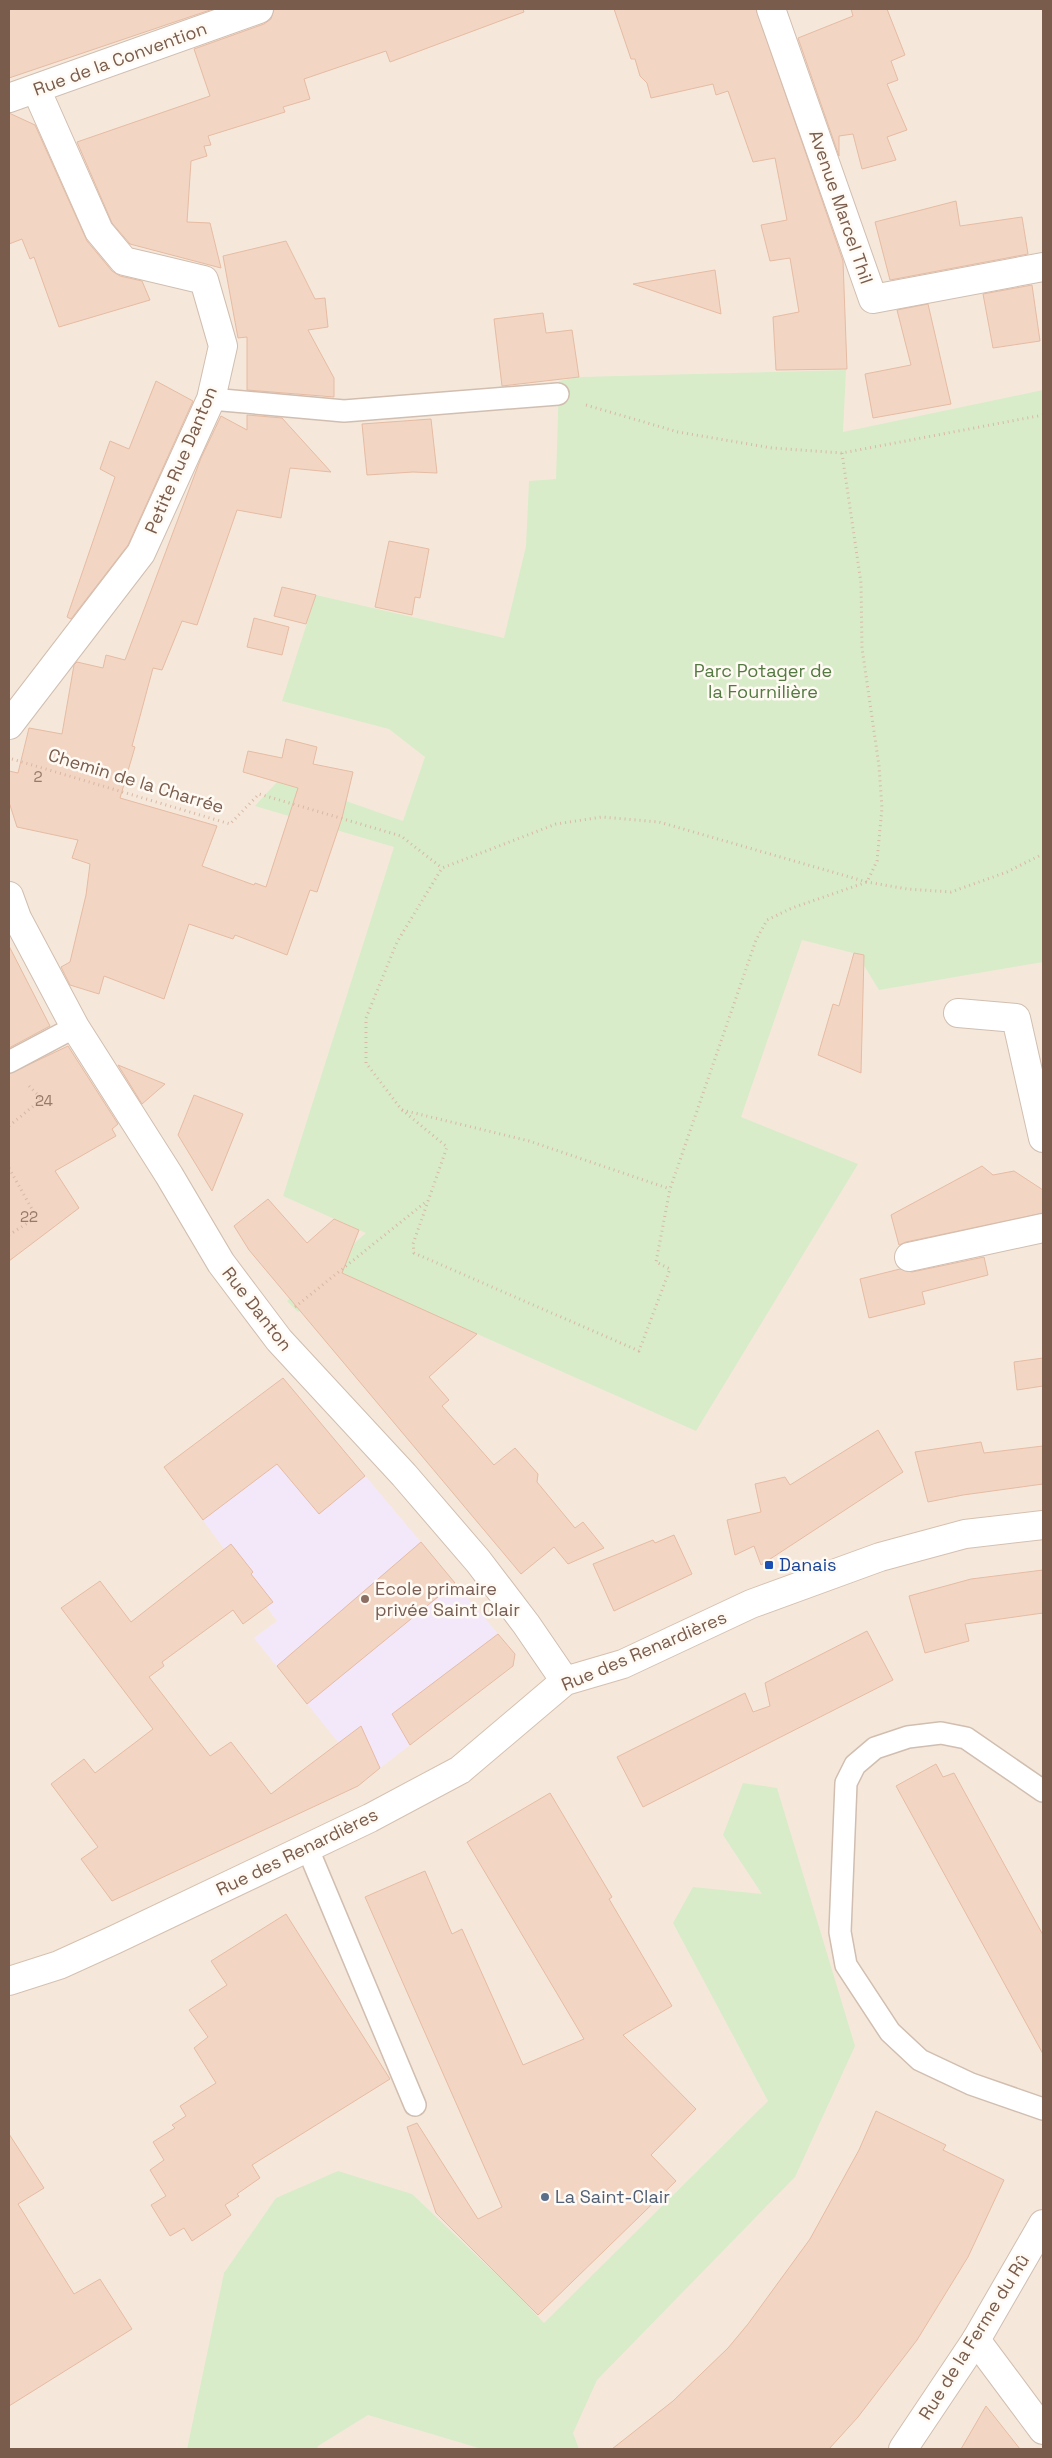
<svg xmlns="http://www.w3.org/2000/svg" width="1052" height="2458" font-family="'Space Grotesk',sans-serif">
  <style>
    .residential { fill: #f5e8da }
    .education { fill: #f3e8fa }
    .green { fill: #d8ecc9 }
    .building { fill: #f3d5c3; stroke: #e6bba3 }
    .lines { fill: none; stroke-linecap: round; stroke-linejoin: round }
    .lane-casing { stroke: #d1beb0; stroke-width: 24 }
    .street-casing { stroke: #d1beb0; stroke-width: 30 }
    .secondary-casing { stroke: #d6c0b0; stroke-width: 30 }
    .path { stroke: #d9b8a5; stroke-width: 3; stroke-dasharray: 1 4; stroke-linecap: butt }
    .lane { stroke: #fff; stroke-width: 21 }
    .street { stroke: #fff; stroke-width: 28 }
    .secondary { stroke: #fff; stroke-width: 28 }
    .transit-dot { fill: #1a4fb4; stroke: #fffaf3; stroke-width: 2 }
    .education-dot { fill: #8d6e63; stroke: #fffaf3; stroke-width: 2 }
    .service-dot { fill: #5c6f8a; stroke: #fffaf3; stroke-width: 2 }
    .labels { text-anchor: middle; stroke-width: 5; stroke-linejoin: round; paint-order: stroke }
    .number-label { font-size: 15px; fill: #987a6a }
    .street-label { font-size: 18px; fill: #7a5c4d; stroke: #fffaf3 }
    .park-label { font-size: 18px; fill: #537a41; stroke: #fffaf3 }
    .transit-label { font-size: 18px; fill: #164399; stroke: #fffaf3; text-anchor: start }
    .education-label { font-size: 18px; fill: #785e54; stroke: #fffaf3; text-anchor: start }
    .service-label { font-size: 18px; fill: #4e5e75; stroke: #fffaf3; text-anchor: start }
  </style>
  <rect width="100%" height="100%" fill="#fdf6ec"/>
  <rect class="residential" x="9" y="9" width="1034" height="2440"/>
  <path class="education" d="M283,1378L515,1654L513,1666L367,1778L254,1638L277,1621L164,1467Z"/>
  <g class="green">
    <path d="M846,370L843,432L1043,390V962L879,990L857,954L802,940L741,1117L858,1164L696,1431L344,1275L298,1312L287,1301L366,1233L283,1196L394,847L255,806L277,782L346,801L403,821L425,757L389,729L282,701L316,595L504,638L526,546L529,481L556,479L559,381L579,377Z"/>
    <path d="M743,1783L777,1788L855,2046L795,2177L597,2380L573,2433L579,2449H482L368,2415L318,2446L317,2449H187L224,2273L276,2198L338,2171L412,2194L514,2291L544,2323L768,2101L673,1923L693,1887L762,1894L723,1835Z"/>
  </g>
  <g class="building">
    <path d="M9,9H213L9,78Z"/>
    <path d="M274,9H523L524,12L390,62L386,51L304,79L310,99L283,107L285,112L208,136L211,145L204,146L207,156L191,161L187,222L210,223L221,268L130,244L112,223L77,142L210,96L194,49L264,24L271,19Z"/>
    <path d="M614,9H756L843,261L847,369L776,370L773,317L799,312L790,258L770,261L761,225L787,220L775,158L753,162L728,91L716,95L713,84L651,98L647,83L640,76L635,59H631Z"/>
    <path d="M851,9H887L905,55L891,61L898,80L887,84L907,130L887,137L896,160L862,169L853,134L839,136V156L798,38L853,16Z"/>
    <path d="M9,113L35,125L87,241L112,271L120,276L142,281L150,300L59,327L34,257L30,259L22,239L9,244Z"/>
    <path d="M956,201L960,226L1022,217L1028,254L890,280L875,222Z"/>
    <path d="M286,241L315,299L325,298L328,327L308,330L334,378V397L247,390V337L238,338L223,256Z"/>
    <path d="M715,270L721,314L633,284Z"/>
    <path d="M1032,285L1040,341L993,348L983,294Z"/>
    <path d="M928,304L951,404L873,418L865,374L911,365L897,310Z"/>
    <path d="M543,313L546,333L572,330L579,377L502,386L494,319Z"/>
    <path d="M156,381L193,401L128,545L71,619L67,617L115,477L100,469L110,441L129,449Z"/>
    <path d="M247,415L282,418L331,472L290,468L281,518L237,510L197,625L182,621L162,670L153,668L132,746L135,747L120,798L217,826L202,866L254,885L255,883L266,887L298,788L243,772L248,751L282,758L286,739L317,747L313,764L353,772L342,818L317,892L310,890L287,955L235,935L233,939L189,924L164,999L104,976L99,994L70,985L61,967L70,962L86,895L90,864L72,858L78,840L17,827L9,802V771L18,773L29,728L62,734L74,665L77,662L103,668L106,655L125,660L201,458L221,416L247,430Z"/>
    <path d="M431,419L437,473L413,472L367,475L362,424Z"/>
    <path d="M389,541L429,549L420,598L415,597L412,615L375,607Z"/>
    <path d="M282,587L316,595L306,624L274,616Z"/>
    <path d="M254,618L289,627L282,655L247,647Z"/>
    <path d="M9,946L50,1026L9,1048Z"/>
    <path d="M854,953L864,955L861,1073L818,1055L833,1004L839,1006Z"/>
    <path d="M68,1046L118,1124L112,1129L116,1136L55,1171L79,1208L9,1261V1074Z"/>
    <path d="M118,1065L165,1084L142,1104Z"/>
    <path d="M194,1095L243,1114L212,1191L178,1135Z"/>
    <path d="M982,1166L993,1175L1014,1171L1043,1190V1213L906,1242L899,1245L891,1215Z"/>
    <path d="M268,1199L307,1243L334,1219L359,1230L342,1273L477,1334L429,1377L449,1400L442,1406L494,1465L515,1448L538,1474L537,1482L575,1528L583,1522L604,1548L568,1564L554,1547L521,1574L249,1250L234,1226Z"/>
    <path d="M984,1257L988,1275L922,1292L925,1304L869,1318L860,1279L900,1269L912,1272Z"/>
    <path d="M1043,1358V1386L1017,1390L1014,1362Z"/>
    <path d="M283,1378L365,1476L319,1514L277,1464L203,1520L164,1467Z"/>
    <path d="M878,1430L903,1472L761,1565L754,1546L735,1555L727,1520L761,1512L755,1484L785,1477L790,1485Z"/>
    <path d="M981,1442L984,1453L1043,1446V1484L963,1495L928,1502L915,1452Z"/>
    <path d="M674,1535L692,1574L614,1611L593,1564L653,1540L655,1543Z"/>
    <path d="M421,1542L455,1583L307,1704L277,1666Z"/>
    <path d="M231,1544L253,1572L251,1574L273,1602L243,1624L233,1610L162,1662L164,1666L149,1677L210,1756L231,1742L271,1794L361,1726L380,1768L358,1786L112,1901L81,1859L98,1847L51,1784L84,1759L95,1773L153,1729L61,1608L100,1581L131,1622Z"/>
    <path d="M1043,1570V1613L965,1624L969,1641L925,1653L909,1596L971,1579Z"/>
    <path d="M867,1631L893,1680L643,1807L617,1757L745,1693L753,1712L770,1706L765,1683Z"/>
    <path d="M498,1634L515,1654L513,1666L410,1745L392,1714Z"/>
    <path d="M936,1764L943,1777L954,1773L1043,1935V2054L896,1786Z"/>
    <path d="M550,1793L612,1897L609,1899L672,2006L623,2035L696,2109L651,2155L676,2181L538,2315L436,2213L407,2127L417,2123L478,2219L502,2207L365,1897L425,1871L452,1934L462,1929L523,2065L584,2039L467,1842Z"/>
    <path d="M286,1914L390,2079L252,2165L260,2178L237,2194L239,2196L225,2205L231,2215L192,2241L184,2228L170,2236L151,2205L166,2196L150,2170L164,2160L153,2142L175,2128L172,2125L186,2116L180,2106L216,2083L194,2048L208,2037L189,2010L227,1985L211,1961Z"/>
    <path d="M876,2111L946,2145L943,2150L1004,2180L968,2257L917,2340L858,2417L829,2449H612L673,2401L728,2348L748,2324L810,2239L859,2150Z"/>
    <path d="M9,2134L44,2188L18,2204L74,2294L100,2279L132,2329L9,2406Z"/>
    <path d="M986,2406L1020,2449H961Z"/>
  </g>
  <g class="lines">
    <g class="lane-casing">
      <g id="lane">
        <path d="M211,399L344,411L558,394"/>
        <path d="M9,1062L75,1027"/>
        <path d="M1043,1791L966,1738L941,1733L908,1737L875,1748L855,1765L846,1783L840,1932L846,1965L890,2032L920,2060L971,2084L1043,2109"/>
        <path d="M307,1847L415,2105"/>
      </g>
    </g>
    <g class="street-casing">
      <g id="street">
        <path d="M771,9L873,299L1043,267"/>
        <path d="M9,98L259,9"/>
        <path d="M9,725L141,553L211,399L223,346L204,280L124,261L99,231L36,89"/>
        <path d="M9,896L17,918L75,1027L169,1175L221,1263L279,1340L404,1475L478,1561L526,1624L565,1681"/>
        <path d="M958,1013L1016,1018L1043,1138"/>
        <path d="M909,1257L1043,1228"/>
        <path d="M976,2340L1043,2430"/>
        <path d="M903,2449L976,2340L1043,2224"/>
      </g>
    </g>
    <g class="secondary-casing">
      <path id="secondary" d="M9,1981L59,1965L114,1940L370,1818L460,1770L565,1681L623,1664L751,1604L880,1557L965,1534L1043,1525"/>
    </g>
    <g class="path">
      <path d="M586,405L678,432L772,448L842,453L1043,415"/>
      <path d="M842,453L861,583L862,648L879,766L882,808L877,861L867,882L792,908L767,920L756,940L670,1189L656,1262L670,1269L639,1351L414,1253L413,1244L447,1147L401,1109L366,1063V1018L397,942L442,868L556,824L602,817L659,822L867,882L907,889L951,892L1007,872L1043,854"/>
      <path d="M12,759L230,824L259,794L401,836L442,868"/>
      <path d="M402,1110L529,1141L670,1189"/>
      <path d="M9,1126L42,1099L28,1085"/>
      <path d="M9,1168L33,1211L32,1220L9,1235"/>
      <path d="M295,1307L427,1201"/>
    </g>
    <use href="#lane" class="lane"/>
    <use href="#street" class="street"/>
    <use href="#secondary" class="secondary"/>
  </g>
  <rect class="transit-dot" x="764" y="1560" width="10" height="10" rx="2.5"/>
  <circle class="education-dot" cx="365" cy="1599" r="5"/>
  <circle class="service-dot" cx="545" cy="2197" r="5"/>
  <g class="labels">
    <g class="number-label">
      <text x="38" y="782">2</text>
      <text x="44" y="1106">24</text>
      <text x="29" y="1222">22</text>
    </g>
    <g class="street-label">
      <text transform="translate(120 59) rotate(-20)" y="6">Rue de la Convention</text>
      <text transform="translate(841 207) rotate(71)" y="6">Avenue Marcel Thil</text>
      <text transform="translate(181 460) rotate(-67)" y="6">Petite Rue Danton</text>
      <text transform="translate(136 781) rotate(17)" y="6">Chemin de la Charrée</text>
      <text transform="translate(257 1309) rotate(52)" y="6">Rue Danton</text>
      <text transform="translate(644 1651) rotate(-23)" y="6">Rue des Renardières</text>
      <text transform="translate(297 1852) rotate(-26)" y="6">Rue des Renardières</text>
      <text transform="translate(974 2337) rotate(-58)" y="6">Rue de la Ferme du Rû</text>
    </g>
    <g class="park-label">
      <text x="763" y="677">Parc Potager de<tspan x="763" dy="21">la Fournilière</tspan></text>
    </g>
    <g class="transit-label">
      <text x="779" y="1571">Danais</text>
    </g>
    <g class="education-label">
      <text x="375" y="1595">Ecole primaire<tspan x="375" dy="21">privée Saint Clair</tspan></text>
    </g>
    <g class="service-label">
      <text x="555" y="2203">La Saint-Clair</text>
    </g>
  </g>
  <rect width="1052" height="2458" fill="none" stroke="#7a5c4d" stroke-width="20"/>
</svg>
